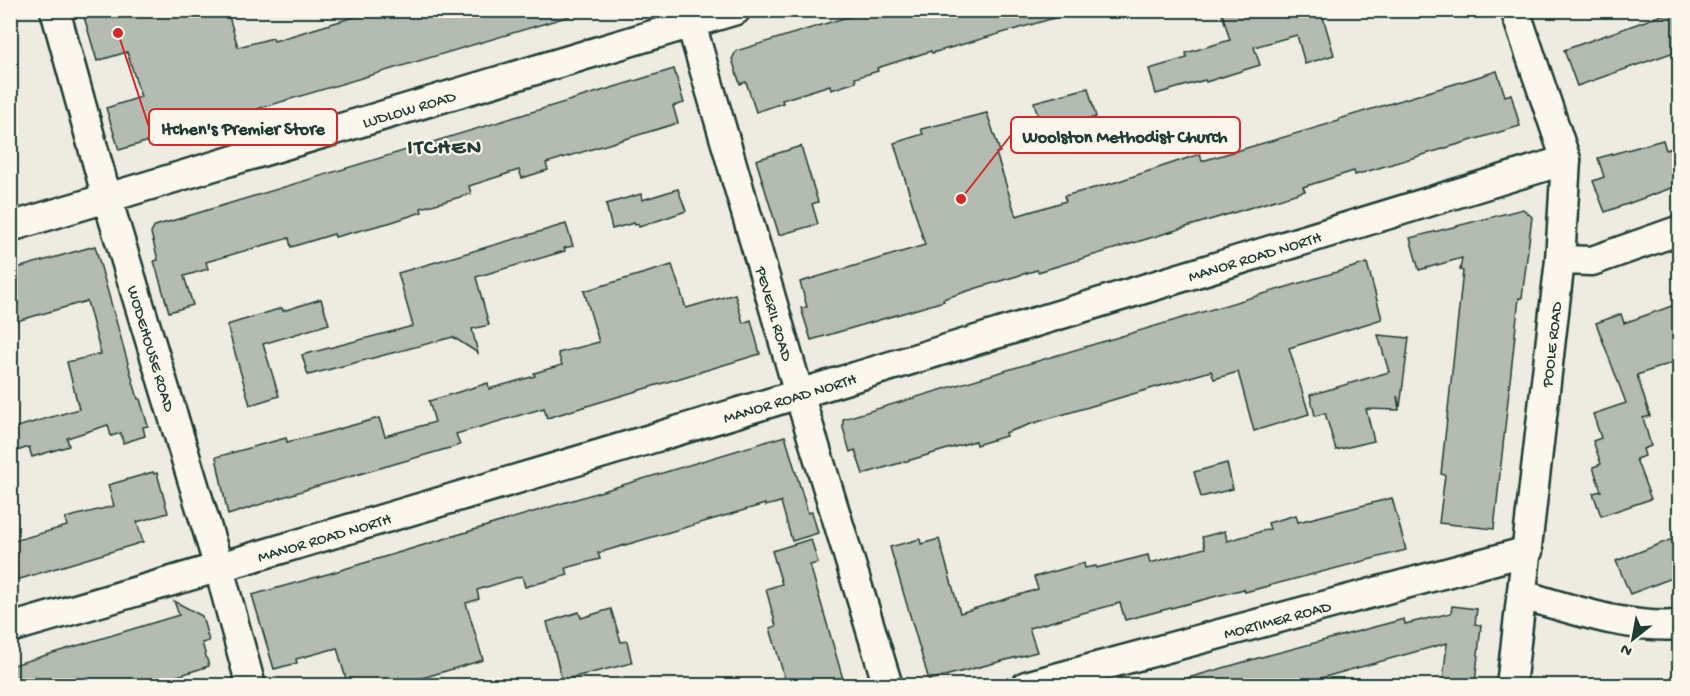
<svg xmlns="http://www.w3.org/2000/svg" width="1690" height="696" font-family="'Gochi Hand',sans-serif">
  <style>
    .building { fill: #b4bbb0; stroke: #1f3d34; stroke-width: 1.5 }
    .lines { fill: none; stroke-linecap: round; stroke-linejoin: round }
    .minor-casing { stroke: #1f3d34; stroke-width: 33 }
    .minor { stroke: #fbf7ec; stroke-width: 28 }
    .labels { text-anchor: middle; stroke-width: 4.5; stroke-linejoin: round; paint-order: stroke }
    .street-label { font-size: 16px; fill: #1f3d34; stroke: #fbf7ec }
    .district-label { font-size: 22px; font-weight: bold; letter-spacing: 1.5px; fill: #1f3d34; stroke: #fbf7ec }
    .leader { fill: none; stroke: #d62828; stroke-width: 2 }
    .callout-dot { fill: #d62828; stroke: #fbf7ec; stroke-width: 2 }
    .callout { fill: #fbf7ec; stroke: #d62828; stroke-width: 2 }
    .callout-label { font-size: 18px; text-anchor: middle; font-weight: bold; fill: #1f3d34 }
  </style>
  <rect width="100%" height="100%" fill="#eeece1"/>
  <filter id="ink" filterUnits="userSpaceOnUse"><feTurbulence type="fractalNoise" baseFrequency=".0167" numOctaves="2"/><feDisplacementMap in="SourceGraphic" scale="12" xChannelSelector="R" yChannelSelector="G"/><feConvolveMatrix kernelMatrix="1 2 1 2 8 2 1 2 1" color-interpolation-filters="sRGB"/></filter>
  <g filter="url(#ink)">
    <g class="building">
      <path d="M82,10H227L238,47L273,38L274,41L377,10H569L570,16L119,150L106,108L141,97L127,52L97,61Z"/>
      <path d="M870,10H1057L1058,17L932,53L931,51L877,68L878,71L855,78L856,82L831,90L830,85L782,100L783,103L756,112L746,82L740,84L732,59L736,51Z"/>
      <path d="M1221,10H1321L1334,55L1305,64L1297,35L1254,47L1260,65L1206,82L1205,80L1156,94L1149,69L1187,58L1186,53L1230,40Z"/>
      <path d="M1676,10H1680V50L1577,86L1564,50Z"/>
      <path d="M674,69L684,103L673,106L678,123L546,163L548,170L522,178L519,170L469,186L471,194L421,208L422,212L392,222L335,237L334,234L291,247L289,238L206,262L208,269L184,276L193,305L169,312L154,261L158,260L151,233L155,226Z"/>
      <path d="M1497,71L1505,96L1511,94L1520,126L1355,175L1354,171L1303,187L1305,191L1038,272L1037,270L977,288L943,299L944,301L811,340L801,308L807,307L800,282L925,245L894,143L923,134L921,129L987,113L1000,152L996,153L1016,216L1066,201L1064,196L1113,183L1200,154L1202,161L1339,121V119Z"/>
      <path d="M1088,88L1096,117L1042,132L1034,102Z"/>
      <path d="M1663,140L1666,150L1680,145V180L1672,183L1674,187L1605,212L1593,181L1604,177L1598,158Z"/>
      <path d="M801,146L818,202L812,204L818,224L779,235L756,160Z"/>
      <path d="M678,189L686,211L639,227L638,224L635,225L634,223L612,229L606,204L641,194L642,200Z"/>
      <path d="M1523,209L1532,217L1522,298H1519L1494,529L1439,523L1445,475L1441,474L1463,271L1460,270L1462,258L1419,270L1410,238Z"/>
      <path d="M566,224L573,246L564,248L565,251L476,277L489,325L472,329L478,353L453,337L308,375L302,355L413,326L398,273Z"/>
      <path d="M95,246L138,399H140L148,426L143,427L145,436L123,443L121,433L111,436L108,425L67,438L69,446L32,457L29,447L14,452L10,440V429L79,409L67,362L101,354L87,301L10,323V270Z"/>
      <path d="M1367,263L1382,319L1289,348L1309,414L1254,431L1238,372L1214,379L1211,371L1034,423L1005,433L1006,436L976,445L975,441L863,474L855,450L850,452L843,428V419Z"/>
      <path d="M672,265L686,308L735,294L743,323L751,320L760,354L547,418L544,408L456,434L460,445L311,488L228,515L216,457L286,438L287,442L317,435L379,418L385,436L435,422L429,401L488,383L489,389L535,376L534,373L562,365L558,353L599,342L584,291Z"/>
      <path d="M321,299L329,324L263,344L279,396L250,405L227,325L282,308L283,311Z"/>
      <path d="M1680,303V360L1637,375L1650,416L1643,418L1651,446L1643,449L1645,456L1636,459L1651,499L1601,516L1593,493L1601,491L1593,467L1601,464L1593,441L1601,438L1593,414L1626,403L1596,323L1621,314L1624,323Z"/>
      <path d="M1378,335L1409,338L1400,407L1397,396L1399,410L1366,409L1374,441L1336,450L1325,413L1315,416L1310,395L1389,372Z"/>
      <path d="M785,436L808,513L812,512L818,533L792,541L781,502L765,506V504L598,553L600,559L566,568L568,575L525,587L522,576L477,590L479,599L466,603L483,660L395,686H348L337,648L296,659L297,663L274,669L252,595L331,573Z"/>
      <path d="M1227,463L1233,489L1201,497L1194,472Z"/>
      <path d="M153,472L154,474L157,473L168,513L137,522L143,542L10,582V542L67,526L65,518L114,506L108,485Z"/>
      <path d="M1392,498L1406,550L1245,592L1244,589L1125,620L1120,603L1079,614L1029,628L1037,652L929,680L890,547L920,539L921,544L939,539L960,613L1038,589L1034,577L1084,563L1085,568L1096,566V568L1148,555L1150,563L1205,548L1202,537L1225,531L1227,541L1270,529L1268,523L1296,515L1298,522Z"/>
      <path d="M1680,536V575L1630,594L1616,561Z"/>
      <path d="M811,539L818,563L810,565L845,686H787L770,628L776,626L766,589L782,584L772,551Z"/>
      <path d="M174,601L202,616L209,641L202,643L209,666L146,686H10V666L179,615Z"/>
      <path d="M1452,606L1477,609L1475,624L1481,625L1475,684L1443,680L1447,643L1292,686H1185L1184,679L1258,658L1404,619L1405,624L1451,613Z"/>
      <path d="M611,609L621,642L627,641L632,663L562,680L547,622L579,612L581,618Z"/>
    </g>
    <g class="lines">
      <g class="minor-casing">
        <g id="minor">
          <path id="s1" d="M55,10L107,198L219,568L251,686"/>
          <path id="s2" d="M687,10L799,394L888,686"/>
          <path id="s3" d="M10,227L736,10"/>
          <path d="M1560,260L1592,261L1680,230"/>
          <path d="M1522,595C1573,609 1626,629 1680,625"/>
          <path id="s4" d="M10,628C531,478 1048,318 1566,160"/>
          <path id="s5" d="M1026,686L1528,551"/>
          <path id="s6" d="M1511,686L1560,260L1566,160L1515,10"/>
        </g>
      </g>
      <use href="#minor" class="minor"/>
    </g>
  </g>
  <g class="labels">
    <g class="street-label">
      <text dy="6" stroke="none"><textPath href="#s3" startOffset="416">LUDLOW ROAD</textPath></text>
      <text dy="6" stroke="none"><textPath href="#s4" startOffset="1299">MANOR ROAD NORTH</textPath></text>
      <text dy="6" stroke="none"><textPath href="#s2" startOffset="316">PEVERIL ROAD</textPath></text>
      <text dy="6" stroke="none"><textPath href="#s6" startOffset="344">POOLE ROAD</textPath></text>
      <text dy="6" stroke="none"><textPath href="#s1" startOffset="352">WODEHOUSE ROAD</textPath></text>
      <text dy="6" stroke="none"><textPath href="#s4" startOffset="813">MANOR ROAD NORTH</textPath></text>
      <text dy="6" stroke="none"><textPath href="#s4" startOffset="327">MANOR ROAD NORTH</textPath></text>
      <text dy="6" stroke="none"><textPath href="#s5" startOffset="260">MORTIMER ROAD</textPath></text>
    </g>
    <g class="district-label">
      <text x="445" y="153">ITCHEN</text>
    </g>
  </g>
  <path class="leader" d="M118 33L149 127M961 199L1011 135"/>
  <g class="callout-dot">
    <circle cx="118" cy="33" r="6"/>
    <circle cx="961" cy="199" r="6"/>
  </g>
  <g class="callout">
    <rect x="149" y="109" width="188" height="36" rx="6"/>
    <rect x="1011" y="117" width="229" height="36" rx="6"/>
  </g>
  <g class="callout-label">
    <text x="243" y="134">Itchen's Premier Store</text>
    <text x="1125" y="142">Woolston Methodist Church</text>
  </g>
  <rect width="1690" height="696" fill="none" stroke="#fbf7ec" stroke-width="36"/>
  <rect x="18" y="18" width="1654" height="660" fill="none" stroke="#1f3d34" stroke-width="2" filter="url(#ink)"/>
  <g transform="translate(1633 639) rotate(211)" stroke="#fbf7ec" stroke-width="4.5" paint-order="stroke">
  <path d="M0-4.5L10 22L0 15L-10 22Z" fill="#1f3d34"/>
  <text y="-9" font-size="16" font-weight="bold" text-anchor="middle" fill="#1f3d34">N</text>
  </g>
</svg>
